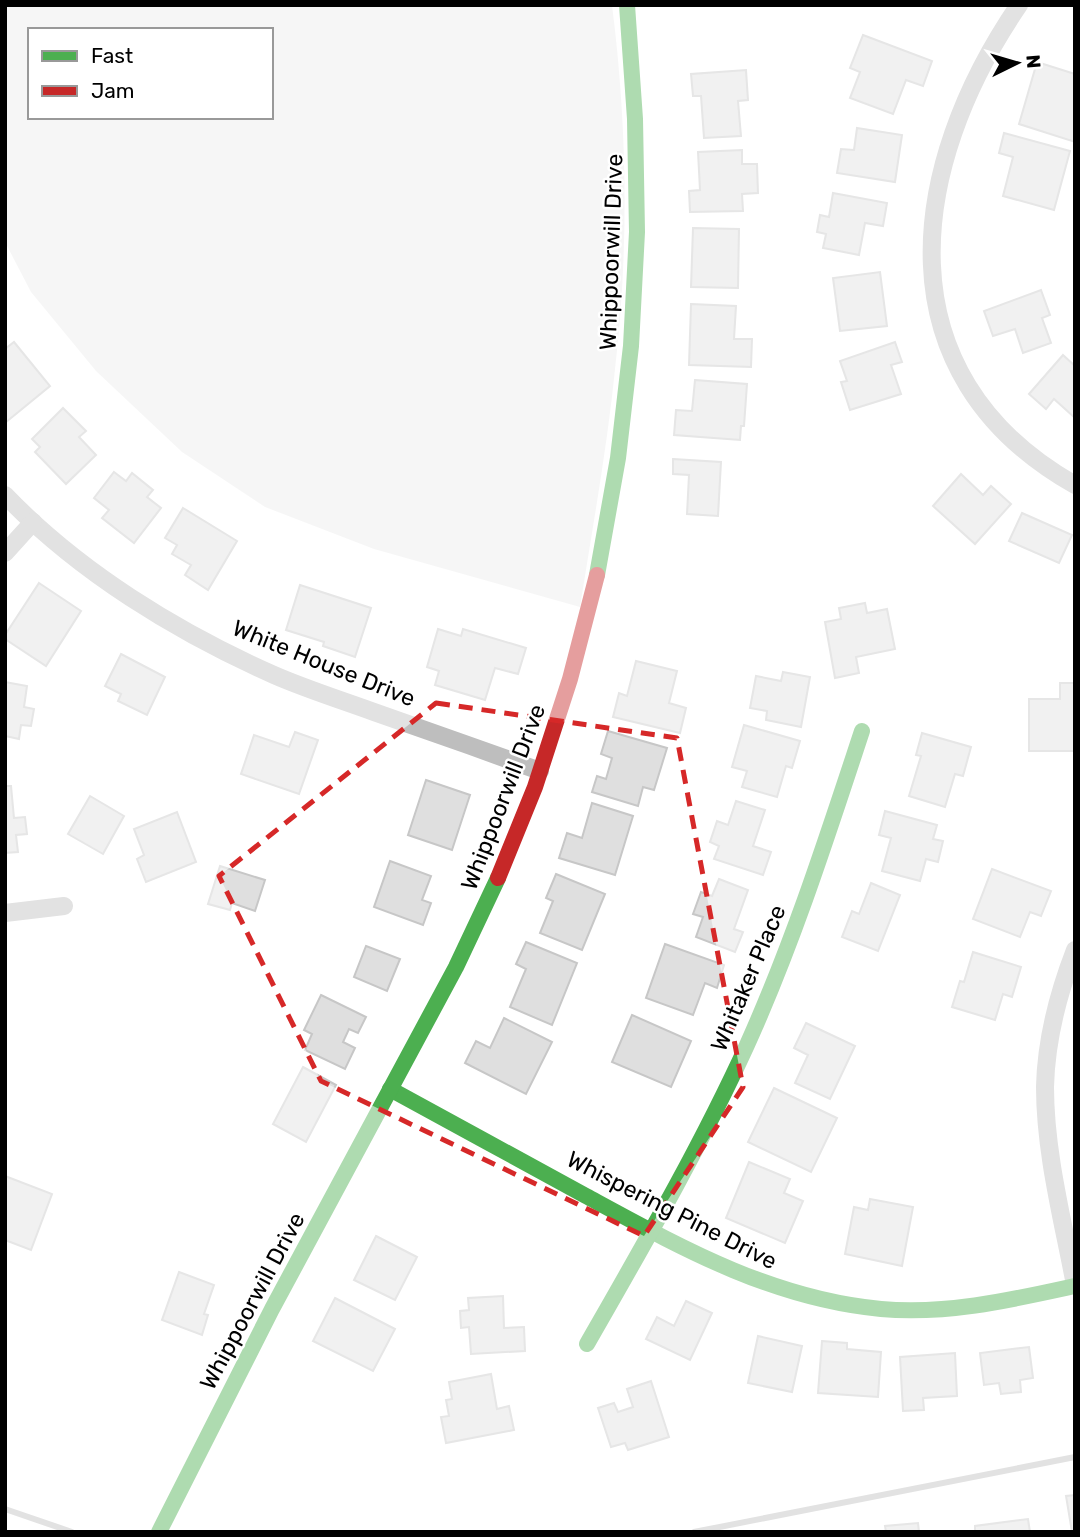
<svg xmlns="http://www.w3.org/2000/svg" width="1080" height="1537" font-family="Rubik,sans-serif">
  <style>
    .green { fill: #ececec; fill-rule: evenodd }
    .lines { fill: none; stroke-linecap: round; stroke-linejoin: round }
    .stream { stroke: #bfbfbf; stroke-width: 6 }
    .building { fill: #dfdfdf; stroke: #c7c7c7; stroke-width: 2 }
    .street { stroke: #bebebe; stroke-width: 18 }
    .fast { stroke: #4caf50; stroke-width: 16 }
    .jam { stroke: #c62828; stroke-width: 16 }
    .marked { fill: none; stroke: #d62828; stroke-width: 5; stroke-dasharray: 14 9; stroke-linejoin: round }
    .labels { text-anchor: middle; stroke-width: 5; stroke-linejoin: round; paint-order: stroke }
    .street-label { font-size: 23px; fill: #000; stroke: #fff }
  </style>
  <rect width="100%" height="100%" fill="#fff"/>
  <path class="green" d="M5,5H612C627,122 629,244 616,360C608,443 593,525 580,607L374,549L265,507L182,452L96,371L31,292L5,242ZM30,30H271V117H30Z"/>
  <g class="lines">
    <g class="stream">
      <path d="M5,1509L72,1532"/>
      <path d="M694,1532L1075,1457"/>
    </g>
  </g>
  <g class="building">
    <path d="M863,35L932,61L923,86L906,80L893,114L850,98L860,72L850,68Z"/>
    <path d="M1037,62L1075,74V142L1019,124Z"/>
    <path d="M746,70L748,100L738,101L741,136L704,138L701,96H693L691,74Z"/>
    <path d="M857,128L902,135L895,182L837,173L841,149L854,150Z"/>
    <path d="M1004,133L1070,151L1054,210L1003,196L1013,157L999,153Z"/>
    <path d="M742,150V164H757L758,193L742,194L743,211L690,212L689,191L700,190L698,152Z"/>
    <path d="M833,193L887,203L883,226L865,223L859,255L823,248L826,234L817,232L820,215L829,217Z"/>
    <path d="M693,228L739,229L738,288L691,287Z"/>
    <path d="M880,272L887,326L840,331L833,278Z"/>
    <path d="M1041,290L1050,315L1042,318L1051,343L1023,353L1015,329L993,336L984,311Z"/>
    <path d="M691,304L736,306L734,339H752L751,367L689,365Z"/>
    <path d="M14,342L50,386L5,423V349Z"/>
    <path d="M895,342L902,362L891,365L901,394L850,410L841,382L847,381L840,361Z"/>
    <path d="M1063,355L1075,366V418L1054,399L1046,409L1029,394Z"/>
    <path d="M695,380L747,384L744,426H741L740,440L674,435L676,410L692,411Z"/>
    <path d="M63,408L86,431L79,437L96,455L66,484L35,452L40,447L32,439Z"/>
    <path d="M673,459L721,462L718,516L687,514L689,475L673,474Z"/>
    <path d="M114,472L126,481L132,473L153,490L147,497L161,508L134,543L102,518L109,510L94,498Z"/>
    <path d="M961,474L983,495L991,486L1011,504L975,544L933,506Z"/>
    <path d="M183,508L237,541L208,590L185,575L191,565L172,554L177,545L165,538Z"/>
    <path d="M1022,513L1072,535L1059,563L1009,541Z"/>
    <path d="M39,583L81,611L46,666L5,639V635Z"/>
    <path d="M300,585L371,608L355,657L323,646L324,642L286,630Z"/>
    <path d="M865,603L867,613L887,609L895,649L856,657L859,673L835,678L825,622L841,619L839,608Z"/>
    <path d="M438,629L461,636L463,629L526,648L518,674L495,668L485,700L435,685L439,671L427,667Z"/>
    <path d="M121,654L165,677L147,715L118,701L121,694L105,686Z"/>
    <path d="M636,661L677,671L669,703L686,708L680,733L613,717L619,693L627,696Z"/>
    <path d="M783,672L810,677L801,727L766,720L767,711L750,708L756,676L781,681Z"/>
    <path d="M5,682L27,686L24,707L34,709L31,726L21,725L19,739L5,736Z"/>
    <path d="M1060,683H1075V751H1029V699H1060Z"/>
    <path d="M744,725L800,741L792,768L786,766L777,797L742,787L747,771L732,767Z"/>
    <path d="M608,731L667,748L654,790L643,787L638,806L592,792L597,776L606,779L612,758L601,754Z"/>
    <path d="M295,732L318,740L299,794L241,774L254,735L289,747Z"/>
    <path d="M922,733L971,747L963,776L955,774L945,807L909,796L921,756L916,755Z"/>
    <path d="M426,780L470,795L452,850L408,835Z"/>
    <path d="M5,786H11L14,818L25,817L27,834L16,835L18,852L5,853Z"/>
    <path d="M90,796L124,816L103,854L68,834Z"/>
    <path d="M736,801L765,810L753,846L771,852L763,875L714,859L719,846L710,842L717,821L728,825Z"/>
    <path d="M592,803L633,816L615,875L559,858L567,833L582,838Z"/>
    <path d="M885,811L937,825L933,839L943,841L938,862L926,859L920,881L882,871L891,838L879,835Z"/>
    <path d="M177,812L196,862L146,882L137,859L144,855L134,829Z"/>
    <path d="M390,861L431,876L422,900L431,903L423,925L374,907Z"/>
    <path d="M220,866L265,880L255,911L232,903L230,910L208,904Z"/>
    <path d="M992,869L1051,891L1041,916L1030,912L1020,937L973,919Z"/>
    <path d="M556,874L605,894L582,950L540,933L553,901L546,898Z"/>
    <path d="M719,879L748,890L734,929L743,932L735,952L696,937L703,917L693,914L701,892L712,896Z"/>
    <path d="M871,883L900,895L878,951L842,937L852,911L859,914Z"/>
    <path d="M526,942L577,963L552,1025L510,1007L526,969L516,964Z"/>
    <path d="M665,944L724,965L717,988L705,983L693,1015L646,998Z"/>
    <path d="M366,946L400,959L387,991L354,977Z"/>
    <path d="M973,952L1021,967L1012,997L1003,994L995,1020L952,1007L960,981L964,982Z"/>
    <path d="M321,995L366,1017L358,1033L349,1029L343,1042L355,1048L345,1069L305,1050L312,1034L304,1030Z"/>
    <path d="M632,1015L691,1041L671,1087L612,1062Z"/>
    <path d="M504,1018L552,1042L526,1094L465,1063L476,1041L490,1048Z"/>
    <path d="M806,1023L855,1046L830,1099L795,1083L808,1055L794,1048Z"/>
    <path d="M303,1067L336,1085L306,1142L273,1124Z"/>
    <path d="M774,1088L837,1118L811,1172L748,1142Z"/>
    <path d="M749,1162L790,1179L784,1193L803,1201L785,1243L726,1218Z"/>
    <path d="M5,1176L52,1194L31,1250L5,1240Z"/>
    <path d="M870,1199L913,1207L902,1266L845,1254L854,1207L868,1210Z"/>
    <path d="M376,1236L417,1257L395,1300L354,1280Z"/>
    <path d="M179,1272L214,1285L204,1314L208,1315L202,1335L162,1320Z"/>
    <path d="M503,1296L504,1328L524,1327L525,1351L471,1354L469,1327L461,1328L460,1311L469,1310L468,1298Z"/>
    <path d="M335,1298L395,1329L373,1371L313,1341Z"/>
    <path d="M686,1301L712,1313L690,1360L646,1339L657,1317L674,1326Z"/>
    <path d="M758,1336L802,1346L792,1392L748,1383Z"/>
    <path d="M822,1341L847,1343V1349L881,1352L878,1397L818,1393Z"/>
    <path d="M1029,1347L1033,1378L1020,1380L1021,1392L1001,1394L999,1383L984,1385L980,1353Z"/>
    <path d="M955,1353L957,1396L923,1398L924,1410L903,1411L900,1357Z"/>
    <path d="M491,1374L497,1409L509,1406L514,1430L446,1443L441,1417L449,1416L446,1400L452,1399L449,1382Z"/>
    <path d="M651,1381L669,1437L628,1450L625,1443L611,1447L598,1408L614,1403L618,1412L633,1407L627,1389Z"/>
    <path d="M1075,1495V1532H1072L1066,1496Z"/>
    <path d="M1028,1519L1030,1532H975V1526Z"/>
    <path d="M918,1523L919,1532H886L885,1526Z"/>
  </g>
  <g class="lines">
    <g class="street">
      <path d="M1019,5C908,167 879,374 1075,485"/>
      <path d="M5,495C79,572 177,632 274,675C306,689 341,700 374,712C429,731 485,751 540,771"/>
      <path d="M5,553L33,522"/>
      <path d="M5,913L64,906"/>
      <path d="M1075,950C1058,994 1046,1041 1045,1087C1045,1153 1063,1221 1075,1285"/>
    </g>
    <g class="fast">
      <path d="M597,575L618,458L631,346L637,232L635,119L627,5"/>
      <path d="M390,1089C455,1125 521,1160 586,1196C680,1247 772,1299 881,1309C946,1315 1011,1300 1075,1286"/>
      <path d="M587,1344C643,1246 700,1148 747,1045C793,943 827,837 862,731"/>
      <path d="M159,1532L272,1309L456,967L498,878"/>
    </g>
    <path class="jam" d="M498,878L535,787L570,679L597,575"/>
  </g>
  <path d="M0 0H1080V1537H0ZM436,703L677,738L743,1087L644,1236L321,1081L219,876Z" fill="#fff" fill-opacity=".55" fill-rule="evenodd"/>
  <path class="marked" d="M436,703L677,738L743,1087L644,1236L321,1081L219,876Z"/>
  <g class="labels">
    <g class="street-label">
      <text transform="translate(611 252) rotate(-88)" y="8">Whippoorwill Drive</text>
      <text transform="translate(324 663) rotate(22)" y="8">White House Drive</text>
      <text transform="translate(503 797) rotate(-69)" y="8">Whippoorwill Drive</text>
      <text transform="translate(748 978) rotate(-67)" y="8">Whitaker Place</text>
      <text transform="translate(672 1210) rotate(27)" y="8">Whispering Pine Drive</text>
      <text transform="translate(252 1301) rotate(-62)" y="8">Whippoorwill Drive</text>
    </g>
  </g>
  <rect width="1080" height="1537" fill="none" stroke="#000000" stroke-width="14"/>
  <rect x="28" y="28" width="245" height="91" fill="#ffffff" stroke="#999999" stroke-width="2"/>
  <rect x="42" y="51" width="35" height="10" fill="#4caf50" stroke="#999999" stroke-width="2"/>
  <text x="91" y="63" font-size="21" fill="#000000">Fast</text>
  <rect x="42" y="86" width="35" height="10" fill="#c62828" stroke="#999999" stroke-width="2"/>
  <text x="91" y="98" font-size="21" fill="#000000">Jam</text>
  <g transform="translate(1017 63) rotate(85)" stroke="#ffffff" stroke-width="5" paint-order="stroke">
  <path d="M0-5L12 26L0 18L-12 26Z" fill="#000000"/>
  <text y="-10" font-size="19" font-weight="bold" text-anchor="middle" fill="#000000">N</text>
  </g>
</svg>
